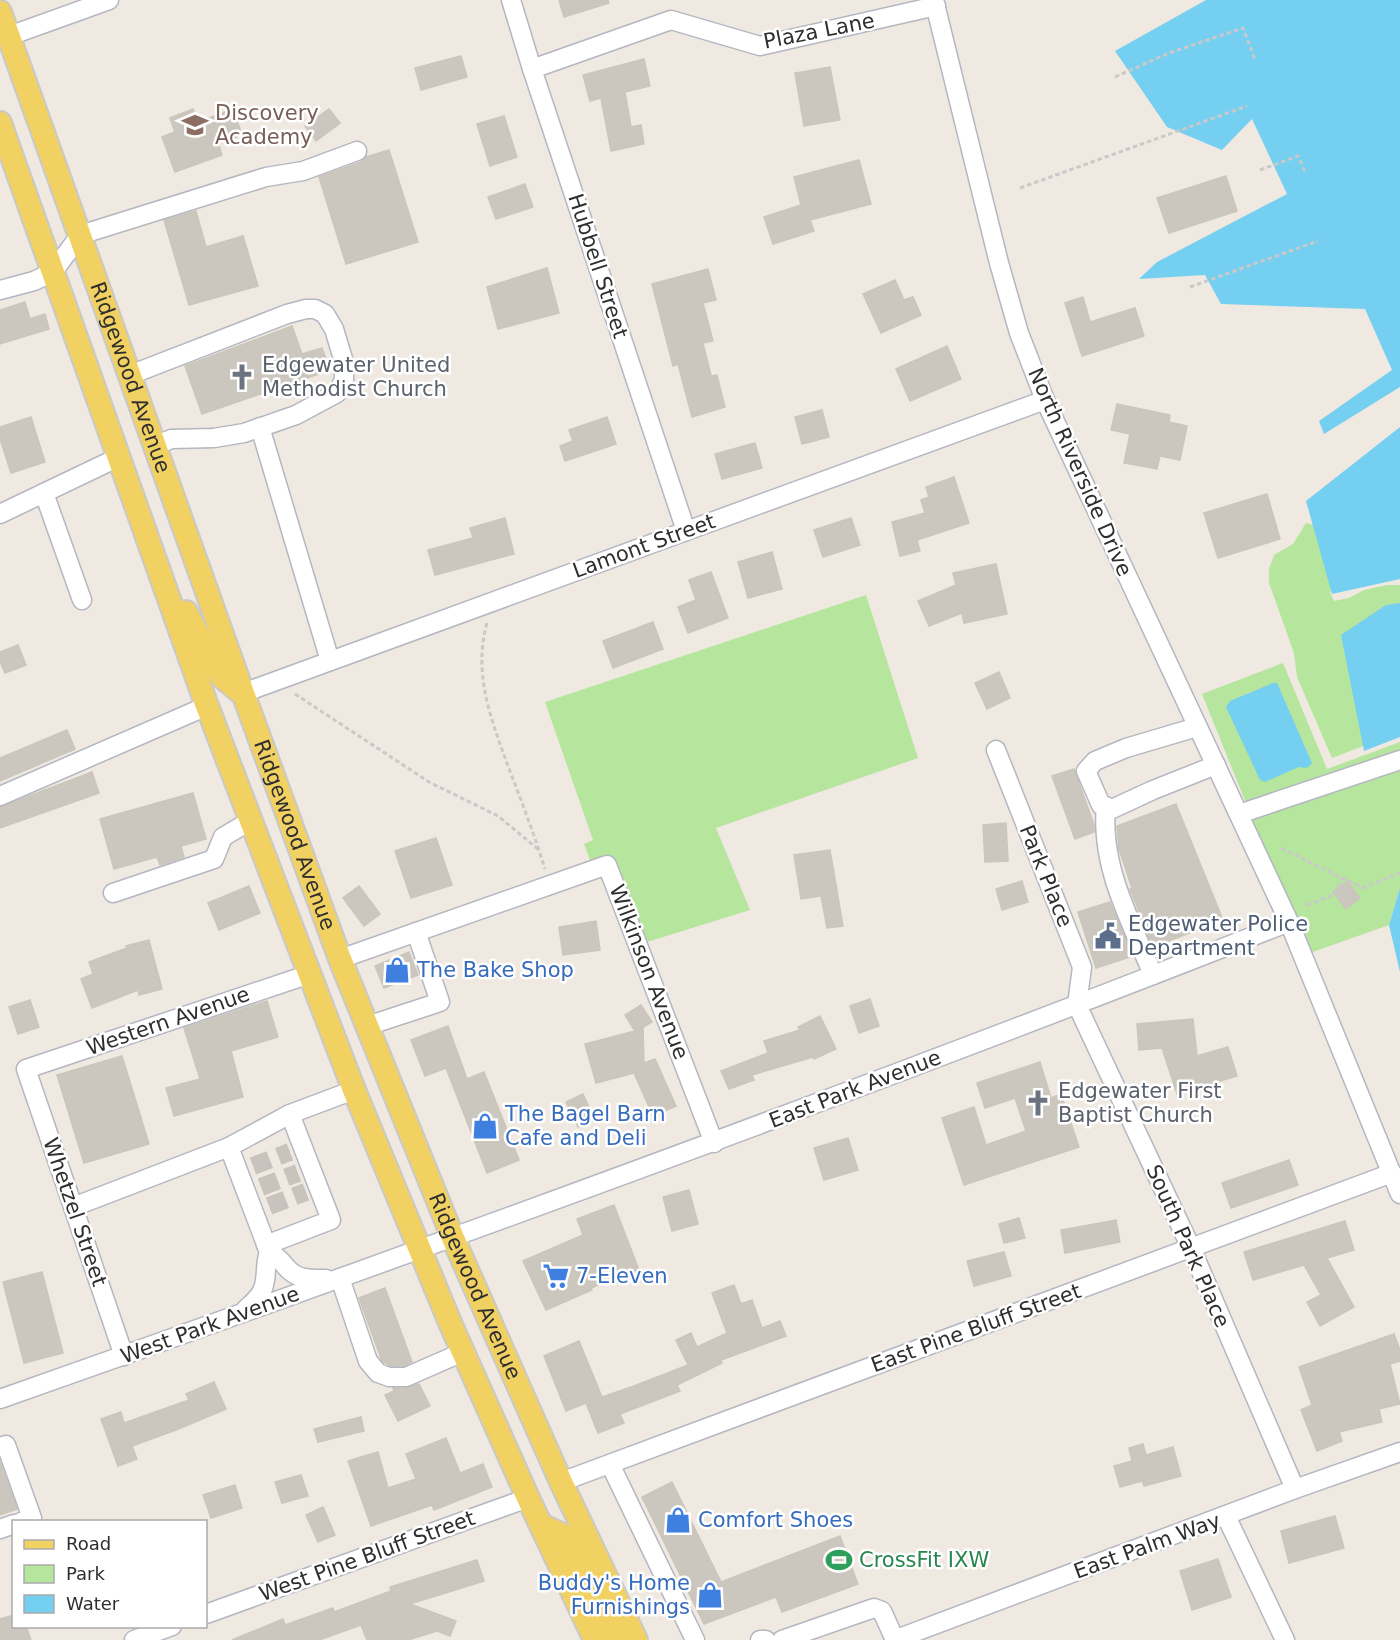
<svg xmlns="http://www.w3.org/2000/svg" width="1400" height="1640" font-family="'DejaVu Sans',sans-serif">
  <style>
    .green { fill: #b6e59e }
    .water { fill: #75cff0 }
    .building { fill: #cbc7bf; stroke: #cbc5ba; stroke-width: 1.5 }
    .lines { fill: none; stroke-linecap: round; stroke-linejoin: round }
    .minor-tunnel { stroke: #c8c4bd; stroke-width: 18; stroke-dasharray: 18 9; stroke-linecap: butt }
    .minor-casing { stroke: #b4b7c1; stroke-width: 21 }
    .major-casing { stroke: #c9c9c9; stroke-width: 26 }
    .path { stroke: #c9c9c9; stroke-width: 3; stroke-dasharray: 4.5 3; stroke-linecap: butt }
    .minor { stroke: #fff; stroke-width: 18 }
    .major { stroke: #f2d163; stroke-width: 22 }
    .labels { text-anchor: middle; stroke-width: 5; stroke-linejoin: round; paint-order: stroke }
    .street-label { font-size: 21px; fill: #2e2e2e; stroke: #fff }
    .education-label { font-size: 21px; fill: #785e54; stroke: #fff; text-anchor: start }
    .worship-label { font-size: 21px; fill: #5b616d; stroke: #fff; text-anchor: start }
    .service-label { font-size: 21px; fill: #4e5e75; stroke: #fff; text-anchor: start }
    .shop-label { font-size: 21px; fill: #366cbe; stroke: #fff; text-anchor: start }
    .leisure-label { font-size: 21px; fill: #27864d; stroke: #fff; text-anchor: start }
  </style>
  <rect width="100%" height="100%" fill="#efe9e1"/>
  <g class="green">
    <path d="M1306,523L1317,526L1339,580L1330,592L1334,601L1349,598L1364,590L1387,585H1400V606L1371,743L1332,758L1297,677L1294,653L1269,583V569L1274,555L1293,544Z"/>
    <path d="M866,595L918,758L716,828L750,910L647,942L616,861L605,855L590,860L584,844L593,840L545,702Z"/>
    <path d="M1283,663L1327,769L1400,742V888L1389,925L1307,954L1202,694Z"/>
  </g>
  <g class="water">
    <path d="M1206,0H1400V387L1324,434L1319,421L1392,370L1365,309L1221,304L1205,275L1139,279L1157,262L1287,194L1252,119L1222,150L1167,127L1115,51Z"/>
    <path d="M1400,427V579L1332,594L1306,501Z"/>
    <path d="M1400,603V737L1364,751L1341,635L1386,605Z"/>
    <path d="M1273,683H1277L1312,763L1307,768L1299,767L1265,782L1260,780L1226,707L1230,701Z"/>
    <path d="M1400,888V972L1389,925Z"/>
  </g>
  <g class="building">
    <path d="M559,0H608L609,3L564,17Z"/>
    <path d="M461,56L467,77L421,90L415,68Z"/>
    <path d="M644,59L650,86L625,92L631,127L641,125L644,144L611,151L601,98L590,101L583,75Z"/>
    <path d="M830,67L840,120L804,126L795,73Z"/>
    <path d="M193,109L198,122L233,109L242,135L218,143L222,155L175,172L162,137L175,132L170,118Z"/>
    <path d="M329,109L340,123L316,141L305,126Z"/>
    <path d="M504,116L517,157L490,166L477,124Z"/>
    <path d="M389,150L418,242L346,264L319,177L361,162L366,157Z"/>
    <path d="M859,160L871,204L810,220L814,231L773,244L764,217L801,205L794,177Z"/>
    <path d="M1226,176L1237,211L1169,233L1157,198Z"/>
    <path d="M525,184L533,207L496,219L488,197Z"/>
    <path d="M196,211L206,247L243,236L258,286L189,305L164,220Z"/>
    <path d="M547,268L559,313L498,329L487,287Z"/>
    <path d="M708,269L716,300L703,303L713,341L703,343L711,376L717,375L725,407L692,417L678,364L673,366L652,284Z"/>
    <path d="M895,280L904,300L913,297L921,315L881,333L863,294Z"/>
    <path d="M1083,297L1090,322L1135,308L1144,336L1082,356L1065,303Z"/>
    <path d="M25,302L30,319L45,314L49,329L0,344V310Z"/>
    <path d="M292,326L302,354L322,348L330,370L202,414L185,366Z"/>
    <path d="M947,346L961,379L910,401L896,369Z"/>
    <path d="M1117,404L1170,415L1169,422L1187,426L1180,460L1160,456L1157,469L1124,463L1130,434L1111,430Z"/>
    <path d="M822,410L829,437L802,444L795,417Z"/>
    <path d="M31,417L45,462L11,473L0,439V427Z"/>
    <path d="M607,417L616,444L565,461L560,446L573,441L569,430Z"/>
    <path d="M755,443L762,468L722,479L715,454Z"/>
    <path d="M954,477L969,523L917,540L920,551L900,556L892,522L925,513L921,500L929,497L926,487Z"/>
    <path d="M1267,494L1280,539L1218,558L1204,513Z"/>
    <path d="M505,518L514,554L435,575L428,550L473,538L470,528Z"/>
    <path d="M851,518L860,545L823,557L814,530Z"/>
    <path d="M772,552L782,589L748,598L738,562Z"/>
    <path d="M996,564L1007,614L964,623L962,613L929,626L918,601L956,585L953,573Z"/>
    <path d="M711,572L728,618L688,633L678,607L696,600L689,580Z"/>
    <path d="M653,622L663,649L613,668L603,641Z"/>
    <path d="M18,645L26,665L5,673L0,661V652Z"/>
    <path d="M999,672L1010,698L987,709L975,683Z"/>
    <path d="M67,730L75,749L0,781V758Z"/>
    <path d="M1074,769L1094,825V832L1075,839L1052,776Z"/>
    <path d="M92,772L99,793L0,828V807Z"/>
    <path d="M193,793L206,839L181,846L184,857L160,865L157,857L114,869L100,819Z"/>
    <path d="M1176,804L1223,920L1153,947L1130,889L1132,888L1119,849L1117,826Z"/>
    <path d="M1006,823L1008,861L985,862L983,825Z"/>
    <path d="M436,838L452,885L411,898L395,851Z"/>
    <path d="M830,850L843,926L827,928L821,896L801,899L794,855Z"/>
    <path d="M1022,881L1028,902L1002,910L996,889Z"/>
    <path d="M1347,881L1360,898L1346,909L1333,892Z"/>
    <path d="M249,886L260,913L219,930L208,903Z"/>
    <path d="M359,886L380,914L364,926L343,898Z"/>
    <path d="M1110,902L1133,956L1096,968L1078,912Z"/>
    <path d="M596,921L600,950L563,955L559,927Z"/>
    <path d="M149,940L162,989L139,995L138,990L92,1008L81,979L93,974L89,962L127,948L126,946Z"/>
    <path d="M409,952L418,975L384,988L375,966Z"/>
    <path d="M870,999L879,1026L859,1033L850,1006Z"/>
    <path d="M30,1000L39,1027L18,1034L9,1007Z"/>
    <path d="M267,1001L278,1037L231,1051L243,1097L174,1116L166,1088L200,1079L184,1028Z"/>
    <path d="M641,1005L652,1022L640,1029L643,1028L644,1063L655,1059L676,1106L653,1116L634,1073L596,1083L585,1044L635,1031L625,1015Z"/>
    <path d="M820,1016L836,1049L814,1059L813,1057L752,1075L754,1080L729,1089L721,1071L768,1053L764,1041L800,1030L798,1027Z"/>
    <path d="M1193,1019L1197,1056L1228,1047L1237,1076L1177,1094L1162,1048L1139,1050L1137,1024Z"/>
    <path d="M448,1026L467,1079L484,1072L519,1160L487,1173L446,1068L425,1076L411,1040Z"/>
    <path d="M122,1056L149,1144L84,1163L57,1075Z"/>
    <path d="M1040,1062L1051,1098L1061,1094L1079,1147L964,1185L942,1118L974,1107L986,1145L1026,1131L1015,1098L985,1108L977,1083Z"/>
    <path d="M583,1094L595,1120L578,1127L566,1102Z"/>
    <path d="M848,1138L858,1170L824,1180L814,1148Z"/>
    <path d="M1289,1160L1298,1185L1231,1208L1222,1183Z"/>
    <path d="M689,1190L698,1224L672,1231L663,1197Z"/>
    <path d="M614,1205L639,1270L591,1288L592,1290L546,1310L523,1261L583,1235L577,1219Z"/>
    <path d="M1019,1218L1025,1238L1004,1243L999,1224Z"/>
    <path d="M1116,1220L1120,1242L1065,1253L1061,1230Z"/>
    <path d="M1345,1221L1354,1250L1327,1258L1354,1307L1320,1326L1307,1302L1321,1295L1304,1265L1253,1280L1244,1252Z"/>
    <path d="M1004,1252L1011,1276L974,1286L967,1261Z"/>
    <path d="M42,1272L63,1353L24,1363L3,1282Z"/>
    <path d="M734,1285L741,1304L752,1300L762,1328L780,1321L786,1336L721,1360L722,1363L677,1385L680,1391L620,1414L624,1423L598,1433L586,1403L566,1411L544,1356L579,1341L602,1397L634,1386L688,1365L676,1340L691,1333L697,1347L727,1333L712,1293Z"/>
    <path d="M385,1288L412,1362L404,1366H391L382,1361L359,1298Z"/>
    <path d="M1394,1334L1400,1350V1361L1390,1364L1400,1404L1379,1409L1382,1422L1339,1432L1342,1441L1317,1451L1301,1410L1312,1405L1299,1367Z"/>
    <path d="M214,1382L226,1409L176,1430L132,1446L137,1459L118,1466L101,1419L121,1412L124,1423L189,1400L186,1394Z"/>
    <path d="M419,1384L430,1406L398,1421L385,1395L394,1391L393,1388H406Z"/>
    <path d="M361,1417L364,1431L318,1442L314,1429Z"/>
    <path d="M446,1438L460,1473L483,1464L492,1487L434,1510L432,1505L371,1526L348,1461L378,1452L388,1488L416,1479L406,1454Z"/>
    <path d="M1143,1444L1146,1455L1173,1447L1181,1476L1144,1486L1142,1481L1120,1487L1114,1466L1132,1461L1129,1448Z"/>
    <path d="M0,1462L17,1509L0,1515Z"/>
    <path d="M301,1475L308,1496L282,1503L275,1482Z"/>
    <path d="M672,1482L721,1582L840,1536L858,1584L782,1612L776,1597L704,1624L642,1497Z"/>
    <path d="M235,1485L242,1508L211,1518L203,1495Z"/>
    <path d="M323,1507L335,1535L318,1542L306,1515Z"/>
    <path d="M1335,1516L1344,1548L1289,1563L1281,1531Z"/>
    <path d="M1218,1559L1231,1597L1192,1610L1180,1571Z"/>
    <path d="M477,1560L484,1581L410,1604L456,1621L450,1636L437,1631L408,1640H367L361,1625L319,1640H232L283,1619L285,1625L333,1608L334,1612L391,1591L390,1587Z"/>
    <path d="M14,1615V1626H26L31,1640H0V1619Z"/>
  </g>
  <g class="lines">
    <g class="minor-tunnel">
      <path d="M253,1166L290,1152"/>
      <path d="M261,1187L298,1173"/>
      <path d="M269,1206L306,1192"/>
    </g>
    <g class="minor-casing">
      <g id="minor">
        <path d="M511,0L532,69L686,531"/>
        <path d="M934,0L999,263L1019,333L1045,400L1289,922L1400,1194"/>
        <path d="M9,36L109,0"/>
        <path d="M532,69L671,20L760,46L936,6"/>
        <path d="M0,290L34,281L53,272L80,235L266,177L303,171L357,151"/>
        <path d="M130,375L287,314L306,309H315L325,314L334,329L344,362V380L337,393L296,415L244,433L214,438L171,439L155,446"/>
        <path d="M260,427L330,661"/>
        <path d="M44,493L82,600"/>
        <path d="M0,514L119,457"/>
        <path d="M243,693L1045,400"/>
        <path d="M1197,727L1126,748L1095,761L1086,771L1101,805L1112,809L1153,790L1216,765"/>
        <path d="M996,750L1082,967L1077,1005L1191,1248L1295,1489"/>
        <path d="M0,796L207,706"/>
        <path d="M1106,806C1100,867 1131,921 1153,975"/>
        <path d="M1239,814L1400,760"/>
        <path d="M113,893L214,859L223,837L250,821"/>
        <path d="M340,959L607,865L714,1143"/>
        <path d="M367,1026L440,1002L416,932"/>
        <path d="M229,1147L269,1252C282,1259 281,1263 290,1271C300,1280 314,1279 326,1279"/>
        <path d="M73,1207L229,1147L290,1114L354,1090"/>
        <path d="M266,1245L331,1220L290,1114"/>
        <path d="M340,1278L368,1361L378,1373L389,1377H406L463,1352"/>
        <path d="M245,1310C250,1305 259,1298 262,1291C268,1279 264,1265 269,1252"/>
        <path d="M124,1356L26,1069L310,974"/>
        <path d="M0,1399C432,1247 862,1090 1289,922"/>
        <path d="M0,1447L6,1445L32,1518L21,1522"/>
        <path d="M610,1464L695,1640"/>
        <path d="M561,1482L1392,1173"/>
        <path d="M1226,1516L1285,1640"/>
        <path d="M0,1529L14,1524"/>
        <path d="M206,1614L528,1498"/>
        <path d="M134,1640L172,1626"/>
        <path d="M760,1640H766"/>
        <path d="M782,1640L874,1608L882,1611L895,1640"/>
        <path d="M894,1640L1295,1489L1400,1452"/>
      </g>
    </g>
    <g class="major-casing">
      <g id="major">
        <path id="s1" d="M0,12L243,693L340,959L453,1238L561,1482L636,1640"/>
        <path d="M0,123L207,706L354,1090L451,1325L528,1498L595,1640"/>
        <path d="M186,612L220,675L239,691"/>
        <path d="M541,1525L565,1536L614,1640"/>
      </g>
    </g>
    <g class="path">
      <path d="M1115,77L1169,53L1243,28L1255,59"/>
      <path d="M1260,170L1298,156L1305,172"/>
      <path d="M1020,188L1247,106"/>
      <path d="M1190,287L1318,241"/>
      <path d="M487,623C472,675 493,725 511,774C523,805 535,837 545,869"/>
      <path d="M295,694L429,782L498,816L539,850"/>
      <path d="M1281,848L1363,888L1400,873"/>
      <path d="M1307,905L1335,894L1342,878"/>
    </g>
    <use href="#minor" class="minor"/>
    <use href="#major" class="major"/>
  </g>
  <defs>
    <g id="school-bare" transform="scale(2.07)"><path d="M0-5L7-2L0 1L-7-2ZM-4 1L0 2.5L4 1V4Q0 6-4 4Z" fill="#8d6e63" stroke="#fff" stroke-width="2.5" paint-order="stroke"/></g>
    <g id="church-bare" transform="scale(2.07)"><path d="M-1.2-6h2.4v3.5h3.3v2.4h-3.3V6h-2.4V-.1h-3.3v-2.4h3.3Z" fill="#6b7280" stroke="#fff" stroke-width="2.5" paint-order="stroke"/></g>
    <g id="civic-bare" transform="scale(2.07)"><path d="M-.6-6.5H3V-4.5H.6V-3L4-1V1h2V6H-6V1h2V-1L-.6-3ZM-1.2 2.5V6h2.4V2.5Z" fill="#5c6f8a" stroke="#fff" stroke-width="2.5" paint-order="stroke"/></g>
    <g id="shop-bare" transform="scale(2.07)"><path d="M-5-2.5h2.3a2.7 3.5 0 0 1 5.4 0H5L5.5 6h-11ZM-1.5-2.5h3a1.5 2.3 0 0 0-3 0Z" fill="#3f7fe0" stroke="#fff" stroke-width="2.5" paint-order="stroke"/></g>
    <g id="supermarket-bare" transform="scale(2.07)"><path d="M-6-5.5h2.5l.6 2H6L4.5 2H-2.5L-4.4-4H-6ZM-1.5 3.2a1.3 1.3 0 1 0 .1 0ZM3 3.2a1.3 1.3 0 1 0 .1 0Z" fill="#3f7fe0" stroke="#fff" stroke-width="2.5" paint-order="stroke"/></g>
    <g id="stadium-bare" transform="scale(2.07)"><path d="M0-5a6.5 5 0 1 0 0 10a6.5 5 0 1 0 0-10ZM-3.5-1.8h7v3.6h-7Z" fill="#2e9e5b" stroke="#fff" stroke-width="2.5" paint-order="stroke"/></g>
  </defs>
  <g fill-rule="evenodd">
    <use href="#school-bare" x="195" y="125"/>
    <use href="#church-bare" x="242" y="377"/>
    <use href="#civic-bare" x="1108" y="936"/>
    <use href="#shop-bare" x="397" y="970"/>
    <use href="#church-bare" x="1038" y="1103"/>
    <use href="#shop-bare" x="485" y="1126"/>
    <use href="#supermarket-bare" x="556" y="1276"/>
    <use href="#shop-bare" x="678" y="1520"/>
    <use href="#stadium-bare" x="839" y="1560"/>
    <use href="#shop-bare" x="710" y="1595"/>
  </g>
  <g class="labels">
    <g class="street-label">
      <text transform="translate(819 31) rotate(-11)" y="7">Plaza Lane</text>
      <text transform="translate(598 266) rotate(72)" y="7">Hubbell Street</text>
      <text dy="7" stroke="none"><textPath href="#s1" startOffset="388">Ridgewood Avenue</textPath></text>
      <text transform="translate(1080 472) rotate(66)" y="7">North Riverside Drive</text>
      <text transform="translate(644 546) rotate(-20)" y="7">Lamont Street</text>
      <text dy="7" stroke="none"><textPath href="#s1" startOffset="874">Ridgewood Avenue</textPath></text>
      <text transform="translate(1046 876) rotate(68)" y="7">Park Place</text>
      <text transform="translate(649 972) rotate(69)" y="7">Wilkinson Avenue</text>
      <text transform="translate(168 1021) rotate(-19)" y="7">Western Avenue</text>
      <text transform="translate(855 1089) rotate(-21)" y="7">East Park Avenue</text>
      <text transform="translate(75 1212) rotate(71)" y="7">Whetzel Street</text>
      <text transform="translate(1188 1246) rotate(66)" y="7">South Park Place</text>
      <text dy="7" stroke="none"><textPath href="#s1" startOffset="1360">Ridgewood Avenue</textPath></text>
      <text transform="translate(210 1325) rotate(-20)" y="7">West Park Avenue</text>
      <text transform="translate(976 1328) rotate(-20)" y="7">East Pine Bluff Street</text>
      <text transform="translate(1147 1546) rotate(-20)" y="7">East Palm Way</text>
      <text transform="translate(367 1556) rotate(-20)" y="7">West Pine Bluff Street</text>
    </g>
    <g class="education-label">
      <text x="215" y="120">Discovery<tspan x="215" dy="24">Academy</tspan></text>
    </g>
    <g class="worship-label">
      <text x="262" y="372">Edgewater United<tspan x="262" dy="24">Methodist Church</tspan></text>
      <text x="1058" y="1098">Edgewater First<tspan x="1058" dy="24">Baptist Church</tspan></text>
    </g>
    <g class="service-label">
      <text x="1128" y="931">Edgewater Police<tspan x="1128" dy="24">Department</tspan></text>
    </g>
    <g class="shop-label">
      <text x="417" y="977">The Bake Shop</text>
      <text x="505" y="1121">The Bagel Barn<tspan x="505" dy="24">Cafe and Deli</tspan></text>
      <text x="576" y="1283">7-Eleven</text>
      <text x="698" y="1527">Comfort Shoes</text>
      <text x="690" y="1590" text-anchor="end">Buddy's Home<tspan x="690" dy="24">Furnishings</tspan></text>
    </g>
    <g class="leisure-label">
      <text x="859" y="1567">CrossFit IXW</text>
    </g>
  </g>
  <rect x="12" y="1520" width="195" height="108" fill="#ffffff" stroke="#ababab" stroke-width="1.5"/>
  <rect x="24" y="1540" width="30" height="9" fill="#f2d163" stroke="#ababab" stroke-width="1.5"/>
  <text x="66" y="1550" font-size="18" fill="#2e2e2e">Road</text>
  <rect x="24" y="1565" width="30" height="18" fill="#b6e59e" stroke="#ababab" stroke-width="1.5"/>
  <text x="66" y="1580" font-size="18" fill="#2e2e2e">Park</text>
  <rect x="24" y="1595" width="30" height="18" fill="#75cff0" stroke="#ababab" stroke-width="1.5"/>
  <text x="66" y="1610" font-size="18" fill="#2e2e2e">Water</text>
</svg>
